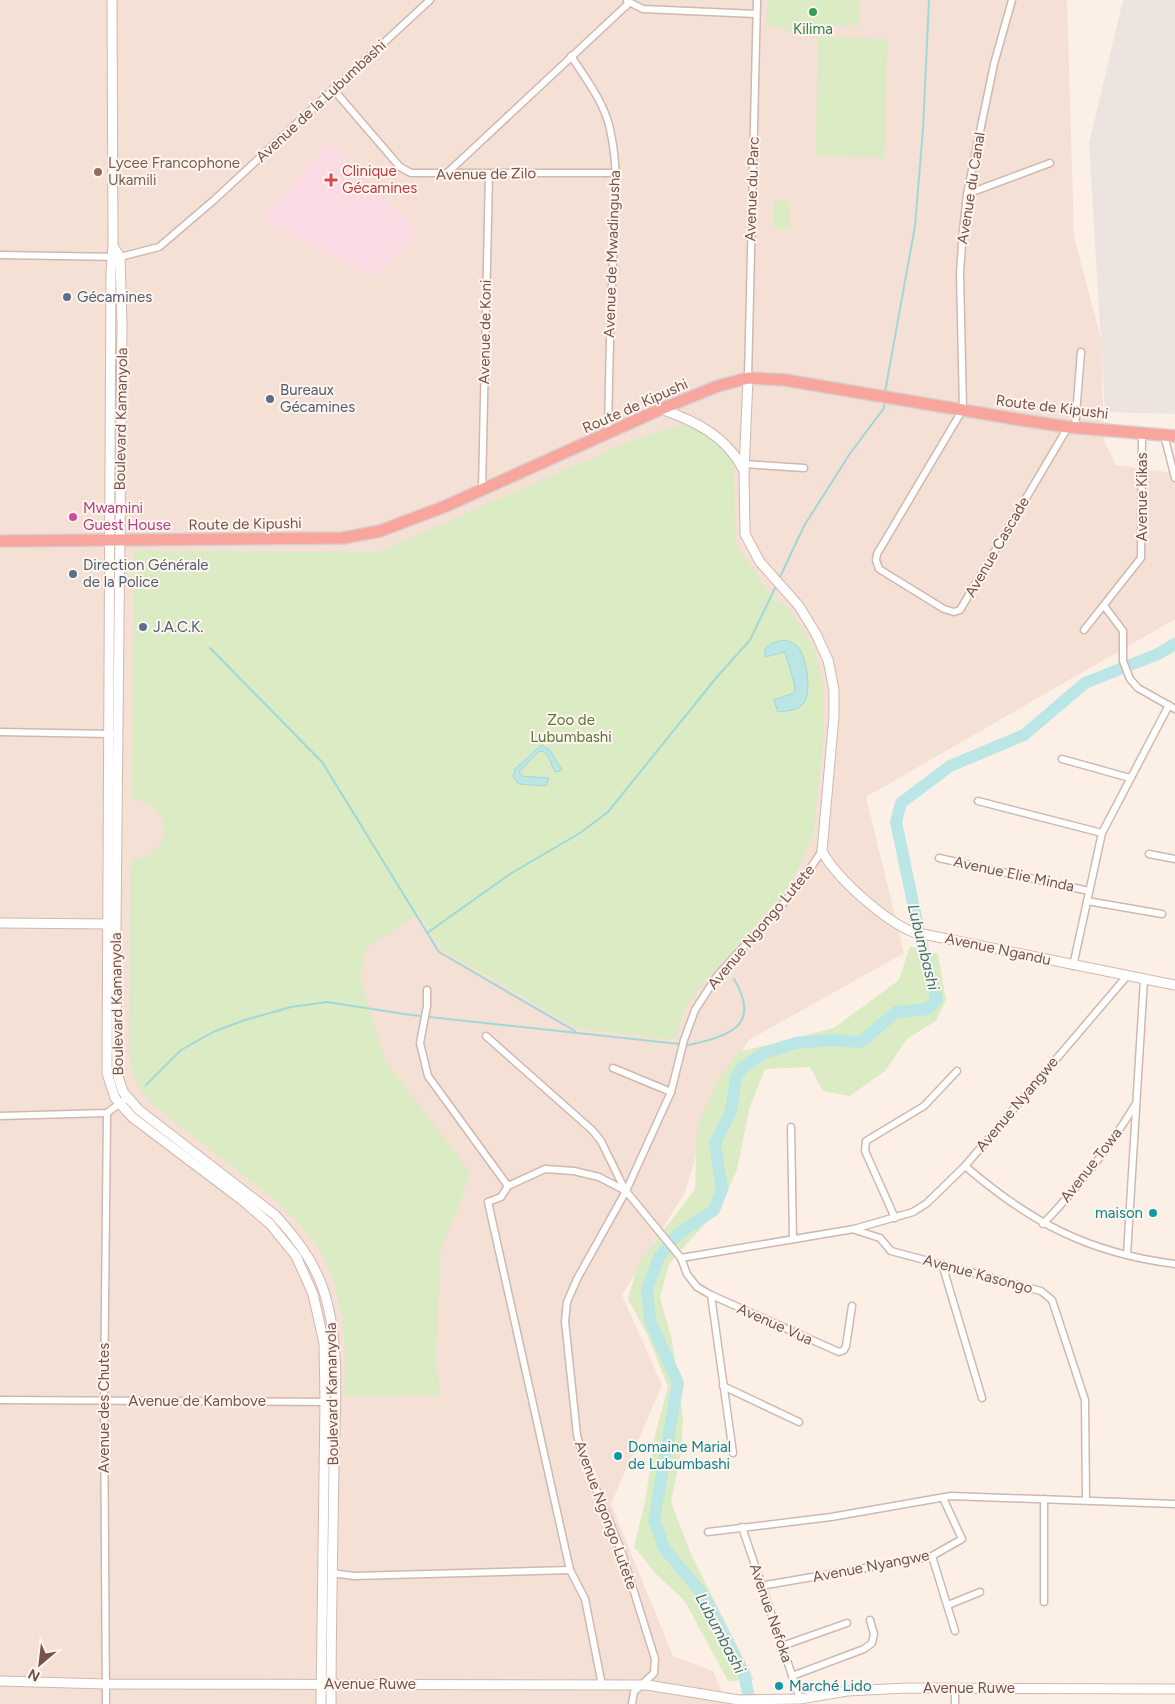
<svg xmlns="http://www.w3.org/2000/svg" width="1175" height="1704" font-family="Figtree,sans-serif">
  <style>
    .residential { fill: #f4e0d5 }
    .industrial { fill: #ede4e0 }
    .medical { fill: #fadae3 }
    .green { fill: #dbebc4 }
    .water { fill: #bae7e5; stroke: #a1d8d7 }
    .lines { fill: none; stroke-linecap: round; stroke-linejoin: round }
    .stream { stroke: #a1d8d7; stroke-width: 2 }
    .river { stroke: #bae7e5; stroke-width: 12 }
    .street-casing { stroke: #d0b8af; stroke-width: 9 }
    .secondary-casing { stroke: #d3b7ac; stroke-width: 11 }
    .highway-casing { stroke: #d9cfcd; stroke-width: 14 }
    .street { stroke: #fff; stroke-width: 6 }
    .secondary { stroke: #fff; stroke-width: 9 }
    .highway { stroke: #f7a59d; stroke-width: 11 }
    .leisure-dot { fill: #2e9e5b; stroke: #fff5ed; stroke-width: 2 }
    .education-dot { fill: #8d6e63; stroke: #fff5ed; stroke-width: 2 }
    .health-dot { fill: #e0444e; stroke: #fff5ed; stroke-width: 2 }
    .service-dot { fill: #5c6f8a; stroke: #fff5ed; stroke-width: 2 }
    .hotel-dot { fill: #d1479c; stroke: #fff5ed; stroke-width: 2 }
    .culture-dot { fill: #0f9aa8; stroke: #fff5ed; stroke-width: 2 }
    .labels { text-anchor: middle; stroke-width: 4; stroke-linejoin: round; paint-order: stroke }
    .leisure-label { font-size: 15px; fill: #27864d; stroke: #fff5ed }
    .street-label { font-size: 15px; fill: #76524b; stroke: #fff5ed }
    .education-label { font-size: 15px; fill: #785e54; stroke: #fff5ed; text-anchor: start }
    .health-label { font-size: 15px; fill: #be3a42; stroke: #fff5ed; text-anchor: start }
    .service-label { font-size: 15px; fill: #4e5e75; stroke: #fff5ed; text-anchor: start }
    .hotel-label { font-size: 15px; fill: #b23c85; stroke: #fff5ed; text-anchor: start }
    .park-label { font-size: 15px; fill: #597640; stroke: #fff5ed }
    .culture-label { font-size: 15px; fill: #0d838f; stroke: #fff5ed; text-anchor: start }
    .water-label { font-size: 16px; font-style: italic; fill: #3b7474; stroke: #fff5ed }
  </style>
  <rect width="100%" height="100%" fill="#fcf0e6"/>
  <path class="residential" d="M0,0H1067L1074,236L1101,339L1104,441L1116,465L1175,473V619L866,797L904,953L749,1040L714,1095L685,1192L622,1295L662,1385L611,1504L673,1656L713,1671L727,1704H0Z"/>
  <path class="industrial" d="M1123,0H1175V414L1105,412L1089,143Z"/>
  <path class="medical" d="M330,143L418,233L373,277L261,218Z"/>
  <g class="green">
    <path d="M768,0H859V25L812,27L804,36L766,24Z"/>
    <path d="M818,37L887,39L885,158L816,156Z"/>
    <path d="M774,201L790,202V229H774Z"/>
    <path d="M691,422L734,457L735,543L768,592L792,613L815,650L823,683L824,734L813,836L790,886L702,985L687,1006L675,1040L576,1028L443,950L418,914L366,949L360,978L386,1062L471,1173L440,1253L436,1366L441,1395L344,1396C347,1347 345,1299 322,1255C302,1218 267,1193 234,1168C207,1147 180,1126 153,1105C136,1087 133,1077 129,1053L131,859C136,858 146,858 150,855C155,852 160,844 162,839C170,814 152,804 132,798L134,551L378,552L638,438Z"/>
    <path d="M910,946L938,954L946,1000L936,1021L907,1039L885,1071L850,1096L823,1091L810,1067L765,1069L750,1106L737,1170L721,1206L669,1264L660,1298L672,1340L683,1419L681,1453L671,1502L691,1554L754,1680L728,1681L684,1600L656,1574L634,1547L645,1502L655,1435L668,1387L648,1336L628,1299L638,1264L695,1189L697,1127L718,1080L739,1052L834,1028L899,980Z"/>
  </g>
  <g class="water">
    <path d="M784,640C790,642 797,644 800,650C807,662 813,697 801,706C795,711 785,711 778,712L774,700L794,693L795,686L785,652L765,657V649L772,643Z"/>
    <path d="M541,745L549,749L562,770L555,772L548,756L543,751L538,752L519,772L522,776L549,778L546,786L519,784L513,777L515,769Z"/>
  </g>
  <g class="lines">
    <g class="stream">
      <path d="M885,392L915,226L923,129L929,0"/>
      <path d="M779,579L804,526L849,455L884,408V402"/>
      <path d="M210,648L322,762L439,952L575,1031"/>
      <path d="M427,933L510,874L580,833L608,812L716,678L750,640L776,586"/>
      <path d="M146,1085L181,1050L213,1032L245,1020L291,1007L327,1002L411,1015L689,1045C729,1036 762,1026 734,979"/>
    </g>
    <path class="river" d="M750,1704L744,1673L704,1596L664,1548L654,1520L678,1383L650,1320L647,1289L659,1257L678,1234L714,1210L722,1189L715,1143L731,1111L736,1077L742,1068L764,1053L796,1043L829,1040L861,1042L896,1012L928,1009L937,999L924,955L896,822L901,803L950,766L1024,735L1085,683L1158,654L1175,644"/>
    <g class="street-casing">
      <g id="street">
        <path d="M1012,0L994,64L967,194L963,231L960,273L963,409L877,554L876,560L879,569L944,609L954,612L960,610L1068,427"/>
        <path d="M627,1L643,9L756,14"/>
        <path d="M571,56C586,79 604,102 610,129C620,173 615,218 613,262C610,319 609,376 608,433"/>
        <path d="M333,89L400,167L411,173H617"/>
        <path d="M445,175L629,3"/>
        <path d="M967,194L1050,163"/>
        <path d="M0,255L120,257L159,247L214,200L430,0"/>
        <path d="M748,378L757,0"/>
        <path d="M1075,427L1081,352"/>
        <path d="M1164,435L1175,478"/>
        <path d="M744,464L804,468"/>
        <path d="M482,490L489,174"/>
        <path d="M1105,607L1123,631V661L1130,679L1138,688L1175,709"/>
        <path d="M1084,630L1141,558L1142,433"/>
        <path d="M0,732L111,734"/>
        <path d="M1062,759L1130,778"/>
        <path d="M978,801L1102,833"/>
        <path d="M1149,854L1175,859"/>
        <path d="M939,858L1089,891"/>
        <path d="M1087,901L1162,914"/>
        <path d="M1073,966L1102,833L1169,705"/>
        <path d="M427,990V1006L420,1043L428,1076L508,1186"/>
        <path d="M486,1036L592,1130L601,1141L625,1190"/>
        <path d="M613,1068L671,1092"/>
        <path d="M0,1116L107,1113L127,1098"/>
        <path d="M791,1127L793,1239"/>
        <path d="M965,1166C1030,1222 1088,1253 1175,1264"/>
        <path d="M895,1218L865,1151L866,1141L924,1106L957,1071"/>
        <path d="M1043,1224C1080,1185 1107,1151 1135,1105"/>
        <path d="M855,1230L880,1238L891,1251L1041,1291L1052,1300L1085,1400L1086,1500"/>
        <path d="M1127,1255L1144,979"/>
        <path d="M681,1258L854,1229L913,1212L927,1203L965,1166L1127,976"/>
        <path d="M942,1264L982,1398"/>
        <path d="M711,1295L733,1453"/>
        <path d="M723,1386L799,1422"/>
        <path d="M0,1400L335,1402"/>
        <path d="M1044,1499V1602"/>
        <path d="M742,1527L800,1699"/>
        <path d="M708,1532L831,1517L951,1496L1175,1504"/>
        <path d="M932,1556L955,1631"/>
        <path d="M332,1573L354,1576L570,1570"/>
        <path d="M760,1586L918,1559L932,1556L962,1539L943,1498"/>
        <path d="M948,1605L980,1592"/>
        <path d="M782,1646L847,1623"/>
        <path d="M792,1676L864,1649L872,1643L874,1634L870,1620"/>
        <path d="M602,1685L585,1599L570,1570L488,1202L501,1197L508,1186L545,1169L574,1171L599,1177L626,1191L681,1258L687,1274L697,1287L711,1295L839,1352L844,1350L846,1346L852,1306"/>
        <path d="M955,1688V1704"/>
        <path d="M106,1704L104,1400L107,1113"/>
        <path d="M632,1704L634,1692L654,1673L655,1659L621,1550L583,1457L577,1435L565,1321L567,1302L577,1279L626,1191L671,1092L684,1040L695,1010L717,976L796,889L822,851"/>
      </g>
    </g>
    <g class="secondary-casing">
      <g id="secondary">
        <path d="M112,0L113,246L111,271L107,1073L115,1098L132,1117L242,1200L270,1224L296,1256L313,1294L324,1343L325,1401L321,1704"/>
        <path d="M113,246L120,257L122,325L116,924L117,1073L123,1092L139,1110L275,1215C300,1242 320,1270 328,1306C340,1355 335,1410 334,1461C333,1542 331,1623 331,1704"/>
        <path d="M748,378L744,471L745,534L760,562L799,606L816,634L828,660L834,690V716L822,851C836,878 885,921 913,932L1175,985"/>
        <path d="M661,409C695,421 727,436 744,471"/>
        <path d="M0,923L110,924"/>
        <path d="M0,1681L106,1684L647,1685L739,1700L800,1699L847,1691L907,1688L1175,1689"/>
      </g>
    </g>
    <g class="highway-casing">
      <path id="highway" d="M0,541L343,538L380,531L446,506L661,409L718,386L748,378L785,380L1022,420L1068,427L1175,436"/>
    </g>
    <use href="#street" class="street"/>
    <use href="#secondary" class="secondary"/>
    <use href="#highway" class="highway"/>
  </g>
  <circle class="leisure-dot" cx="813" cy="12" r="5"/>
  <circle class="education-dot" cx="98" cy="172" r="5"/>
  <path class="health-dot" d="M328.5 172.5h5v5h5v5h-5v5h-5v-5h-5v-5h5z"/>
  <g class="service-dot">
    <circle cx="67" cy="297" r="5"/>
    <circle cx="270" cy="399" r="5"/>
    <circle cx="73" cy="574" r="5"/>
    <circle cx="143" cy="627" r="5"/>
  </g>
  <circle class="hotel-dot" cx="73" cy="517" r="5"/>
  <g class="culture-dot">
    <circle cx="1153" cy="1213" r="5"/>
    <circle cx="618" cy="1456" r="5"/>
    <circle cx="779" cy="1686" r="5"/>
  </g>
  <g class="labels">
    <g class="leisure-label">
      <text x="813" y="34">Kilima</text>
    </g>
    <g class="street-label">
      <text transform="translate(321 101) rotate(-43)" y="5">Avenue de la Lubumbashi</text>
      <text transform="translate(486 174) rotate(-1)" y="5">Avenue de Zilo</text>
      <text transform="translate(971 188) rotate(-81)" y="5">Avenue du Canal</text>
      <text transform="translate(752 189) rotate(-88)" y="5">Avenue du Parc</text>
      <text transform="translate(612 254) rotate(-88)" y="5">Avenue de Mwadingusha</text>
      <text transform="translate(485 332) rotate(-89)" y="5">Avenue de Koni</text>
      <text transform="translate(635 406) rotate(-24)" y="5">Route de Kipushi</text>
      <text transform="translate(1052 407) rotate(7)" y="5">Route de Kipushi</text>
      <text transform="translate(121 419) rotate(-89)" y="5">Boulevard Kamanyola</text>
      <text transform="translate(1142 497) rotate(-90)" y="5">Avenue Kikas</text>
      <text transform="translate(245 524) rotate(-1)" y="5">Route de Kipushi</text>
      <text transform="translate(997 547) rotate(-60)" y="5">Avenue Cascade</text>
      <text transform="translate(1014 874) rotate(12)" y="5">Avenue Elie Minda</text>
      <text transform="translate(761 927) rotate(-50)" y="5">Avenue Ngongo Lutete</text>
      <text transform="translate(998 949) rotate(12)" y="5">Avenue Ngandu</text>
      <text transform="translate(117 1004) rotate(-91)" y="5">Boulevard Kamanyola</text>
      <text transform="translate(1017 1104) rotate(-50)" y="5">Avenue Nyangwe</text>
      <text transform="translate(1091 1165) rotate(-52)" y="5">Avenue Towa</text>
      <text transform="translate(978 1274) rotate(15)" y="5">Avenue Kasongo</text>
      <text transform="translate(775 1324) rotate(24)" y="5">Avenue Vua</text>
      <text transform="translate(332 1394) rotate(-91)" y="5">Boulevard Kamanyola</text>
      <text x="197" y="1406">Avenue de Kambove</text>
      <text transform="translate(104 1408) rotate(-90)" y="5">Avenue des Chutes</text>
      <text transform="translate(606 1515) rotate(70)" y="5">Avenue Ngongo Lutete</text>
      <text transform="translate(871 1566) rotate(-11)" y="5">Avenue Nyangwe</text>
      <text transform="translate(771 1613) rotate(71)" y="5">Avenue Nefoka</text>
      <text x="370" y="1689">Avenue Ruwe</text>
      <text x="969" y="1693">Avenue Ruwe</text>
    </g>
    <g class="education-label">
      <text x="108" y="168">Lycee Francophone<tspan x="108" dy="17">Ukamili</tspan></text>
    </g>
    <g class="health-label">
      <text x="342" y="176">Clinique<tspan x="342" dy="17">Gécamines</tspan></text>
    </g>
    <g class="service-label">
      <text x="77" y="302">Gécamines</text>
      <text x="280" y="395">Bureaux<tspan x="280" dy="17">Gécamines</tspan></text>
      <text x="83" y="570">Direction Générale<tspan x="83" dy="17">de la Police</tspan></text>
      <text x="153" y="632">J.A.C.K.</text>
    </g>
    <g class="hotel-label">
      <text x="83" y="513">Mwamini<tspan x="83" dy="17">Guest House</tspan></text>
    </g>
    <g class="park-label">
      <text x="571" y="725">Zoo de<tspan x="571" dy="17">Lubumbashi</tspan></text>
    </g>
    <g class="culture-label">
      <text x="1143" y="1218" text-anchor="end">maison</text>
      <text x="628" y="1452">Domaine Marial<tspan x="628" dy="17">de Lubumbashi</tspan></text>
      <text x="789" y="1691">Marché Lido</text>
    </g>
    <g class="water-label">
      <text transform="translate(924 947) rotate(76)" y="6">Lubumbashi</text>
      <text transform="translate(721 1633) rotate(62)" y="6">Lubumbashi</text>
    </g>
  </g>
  <g transform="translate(40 1664) rotate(208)" stroke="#fff5ed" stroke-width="4" paint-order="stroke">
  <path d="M0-4L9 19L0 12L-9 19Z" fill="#76524b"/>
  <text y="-8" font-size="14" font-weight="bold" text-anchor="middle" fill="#76524b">N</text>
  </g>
</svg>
